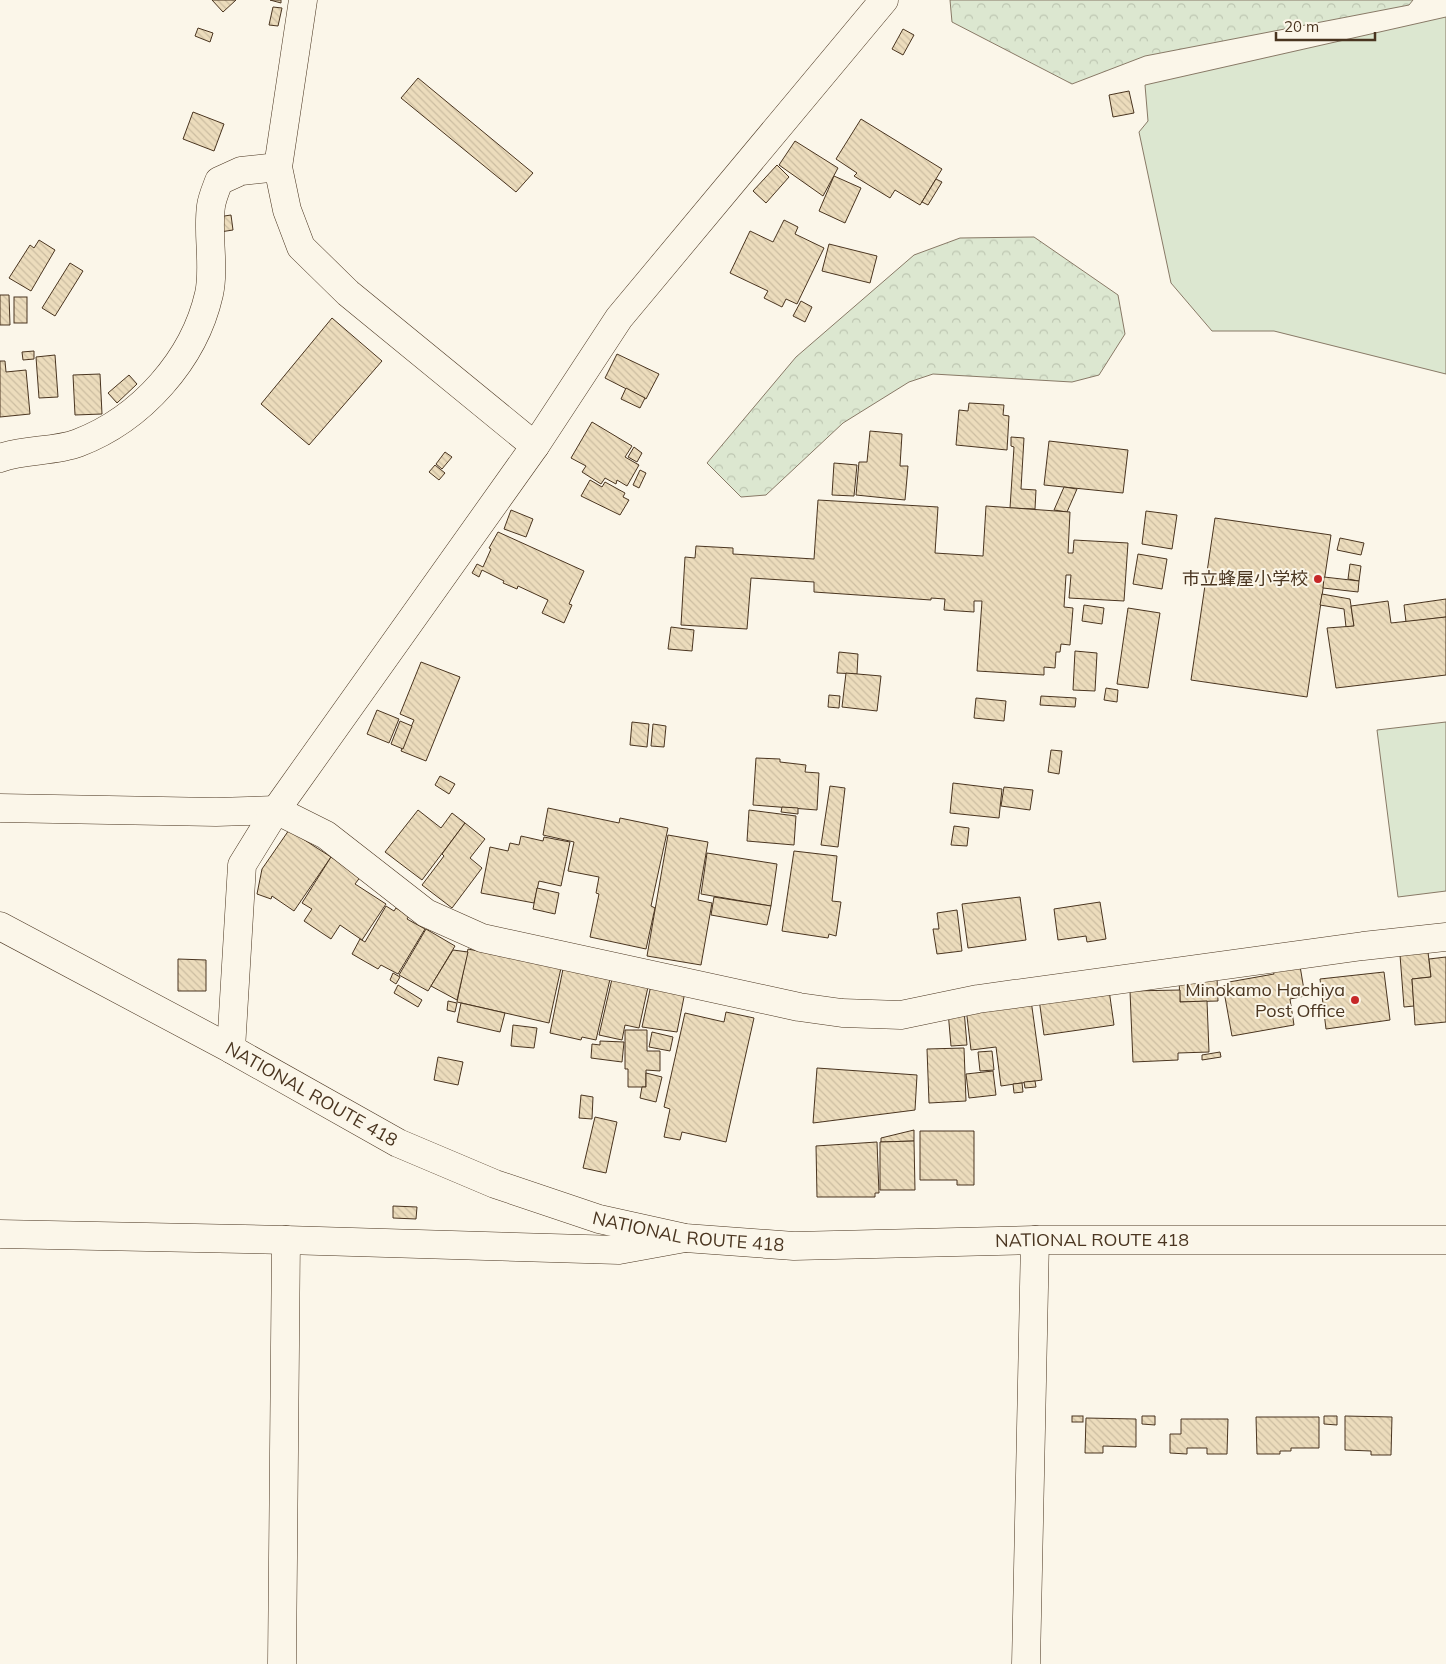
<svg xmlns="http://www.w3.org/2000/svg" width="1446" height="1664" font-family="Mulish,'Noto Sans JP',sans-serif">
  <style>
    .forest { fill: url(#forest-crowns); stroke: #887966 }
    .pitch { fill: #dce7d0; stroke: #887966 }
    .building { fill: url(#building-back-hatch); stroke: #4a3520 }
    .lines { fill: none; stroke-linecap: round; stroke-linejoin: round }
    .street-casing { stroke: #4a3520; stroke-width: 29 }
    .highway-casing { stroke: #4a3520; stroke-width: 29 }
    .street { stroke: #fbf6e9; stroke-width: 28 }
    .highway { stroke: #fbf6e9; stroke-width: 28 }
    .poi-dot { fill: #c62828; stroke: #fbf6e9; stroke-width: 2 }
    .labels { text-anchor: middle; stroke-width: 4; stroke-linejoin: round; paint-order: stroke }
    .poi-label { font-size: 18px; fill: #4a3520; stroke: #fbf6e9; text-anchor: end }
    .street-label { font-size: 18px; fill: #4a3520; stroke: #fbf6e9 }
  </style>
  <defs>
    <pattern id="forest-crowns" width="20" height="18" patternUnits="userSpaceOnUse" patternTransform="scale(1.25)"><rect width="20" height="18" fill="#dce7d0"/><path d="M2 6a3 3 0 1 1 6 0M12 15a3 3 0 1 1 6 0" fill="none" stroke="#bec7b2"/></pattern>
    <pattern id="building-back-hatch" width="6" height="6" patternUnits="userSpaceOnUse" patternTransform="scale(1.25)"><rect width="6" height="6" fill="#ecdcbc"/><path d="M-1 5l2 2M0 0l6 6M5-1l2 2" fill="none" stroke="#ccbda1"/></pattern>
  </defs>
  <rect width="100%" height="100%" fill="#fbf6e9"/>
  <g class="forest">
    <path d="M950,0H1413L1409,5L1145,56L1072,84L952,22Z"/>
    <path d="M1034,237L1118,295L1125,334L1099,375L1072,382L933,374L909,382L843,423L766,495L741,497L707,463L796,357L914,255L960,238Z"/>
  </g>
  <g class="pitch">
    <path d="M1446,17V374L1274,331H1212L1171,283L1139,132L1148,121L1145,85Z"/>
    <path d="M1446,722V891L1398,897L1377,730Z"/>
  </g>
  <g class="building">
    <path d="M212,0H236L223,12Z"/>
    <path d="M270,0H281V3Z"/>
    <path d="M273,7L282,8L278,26L269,25Z"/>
    <path d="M198,28L213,33L210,42L195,36Z"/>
    <path d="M903,29L914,35L903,55L892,49Z"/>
    <path d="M418,78L533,173L516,192L401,98Z"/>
    <path d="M1129,91L1134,113L1113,117L1109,95Z"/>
    <path d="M193,112L224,124L214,151L183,139Z"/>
    <path d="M861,119L942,169L920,205L895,190L890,198L854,176L857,173L836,159Z"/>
    <path d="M795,141L838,168L823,196L779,165Z"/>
    <path d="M777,165L789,177L766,203L753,191Z"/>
    <path d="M834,176L861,188L845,223L819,211Z"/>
    <path d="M936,179L942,182L928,205L922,202Z"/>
    <path d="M231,215L233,230L220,232L218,217Z"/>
    <path d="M784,220L798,227L795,234L824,248L797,304L786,299L782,307L764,298L768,291L730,273L750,231L773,242Z"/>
    <path d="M39,240L55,250L31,291L9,278L30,245L34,248Z"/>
    <path d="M829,244L877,256L870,283L822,271Z"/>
    <path d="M70,263L83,271L55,316L42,308Z"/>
    <path d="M0,295H9L10,325H0Z"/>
    <rect x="14" y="297" width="13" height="26"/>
    <path d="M801,301L812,307L805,322L793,316Z"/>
    <path d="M332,318L382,361L309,445L261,404Z"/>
    <path d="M34,351V359L23,360L22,352Z"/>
    <path d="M617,354L659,374L646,399L605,378Z"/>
    <path d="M55,355L58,397L39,398L36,357Z"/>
    <path d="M0,361H5L6,372L26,370L30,414L0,417Z"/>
    <path d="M100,374L102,414L75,415L73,375Z"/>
    <path d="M129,375L137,384L117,403L108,393Z"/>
    <path d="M626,388L645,398L640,408L621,399Z"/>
    <path d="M969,403L1004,405L1003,415L1009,416L1007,450L956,445L959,410L968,411Z"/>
    <path d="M592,422L632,446L625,457L639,465L627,486L617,480L616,484L605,478L601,484L582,472L586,466L571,458Z"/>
    <path d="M870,431L902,434L900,466H908L905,500L856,495L859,462H867Z"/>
    <path d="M1011,437L1024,438L1021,489L1036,490L1035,509L1010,508L1014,447L1011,446Z"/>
    <path d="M1049,441L1128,450L1123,493L1044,485Z"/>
    <path d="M634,447L642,453L637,462L628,457Z"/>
    <path d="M445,452L452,457L442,469L436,464Z"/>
    <path d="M834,463L857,465L854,496L832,495Z"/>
    <path d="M435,465L445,473L439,480L429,472Z"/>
    <path d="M640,470L646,473L639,488L633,485Z"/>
    <path d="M590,480L602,487L605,482L625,493L623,497L629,500L620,515L581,496Z"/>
    <path d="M1064,487L1077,489L1067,512L1054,510Z"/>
    <path d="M818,500L938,507L935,553L983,556L986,506L1070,512L1068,553H1073L1074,540L1128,543L1124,601L1069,598L1071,575H1066L1064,607L1073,608L1070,645L1061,644L1060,652H1056L1055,668L1044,667V675L977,671L982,601H974V612L944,610L945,599L931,598V600L814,592V582L751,578L747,629L681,625L685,557L695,558L696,546L733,548V554L814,559Z"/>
    <path d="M511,510L533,519L526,537L504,529Z"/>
    <path d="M1146,511L1177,515L1172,549L1142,544Z"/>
    <path d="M1215,518L1331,535L1307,697L1191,680Z"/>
    <path d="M498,532L584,571L569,604L572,605L564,623L542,613L548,600L518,586L517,589L503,583L504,581L482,570L479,577L472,573L477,564L483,567L491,549L489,548Z"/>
    <path d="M1340,538L1364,543L1361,555L1337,550Z"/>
    <path d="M1138,554L1167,559L1162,589L1133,584Z"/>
    <path d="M1350,564L1361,566L1359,581L1348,579Z"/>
    <path d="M1324,577L1359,581L1358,592L1323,588Z"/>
    <path d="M1322,594L1350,599L1354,626L1346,627L1344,609L1320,605Z"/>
    <path d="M1446,599V617L1406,622L1404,605Z"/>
    <path d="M1388,601L1391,623L1446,617V675L1336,688L1327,628L1354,626L1351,606Z"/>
    <path d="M1084,605L1104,608L1102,624L1082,621Z"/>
    <path d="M1128,608L1160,613L1148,688L1117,684Z"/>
    <path d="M671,627L694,630L692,651L668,649Z"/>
    <path d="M1075,651L1097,653L1095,691L1073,690Z"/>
    <path d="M839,652L858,654L857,674L837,673Z"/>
    <path d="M421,662L460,677L426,761L401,751L414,720L400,714Z"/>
    <path d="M846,673L881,676L877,711L842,707Z"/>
    <path d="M1106,688L1118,690L1117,702L1104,700Z"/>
    <path d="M829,695L840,696L839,708L828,707Z"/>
    <path d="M1041,696L1076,698L1075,707L1040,705Z"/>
    <path d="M976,698L1006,701L1004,721L974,718Z"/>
    <path d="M377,710L399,719L389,743L367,734Z"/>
    <path d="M400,721L412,726L403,749L391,744Z"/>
    <path d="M632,722L649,724L647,747L630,745Z"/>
    <path d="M653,724L666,726L664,747L651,746Z"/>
    <path d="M1051,750L1062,751L1059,774L1048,772Z"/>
    <path d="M756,758L780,759V762L806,765L805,772L819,773L817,810L753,805Z"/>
    <path d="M440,776L455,784L449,794L435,785Z"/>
    <path d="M953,783L1002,789L999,818L950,813Z"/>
    <path d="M830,786L845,788L838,847L821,845Z"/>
    <path d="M1004,787L1033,790L1030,810L1001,806Z"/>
    <path d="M782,807L798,808V814L781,812Z"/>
    <path d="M548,808L619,823L620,818L668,828L651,906L655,908L646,949L590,937L599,894L596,893L599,877L568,871L574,842L543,835Z"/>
    <path d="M418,810L441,828L452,813L465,823L422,880L385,852Z"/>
    <path d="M749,810L796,816L794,845L747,841Z"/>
    <path d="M465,823L485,839L470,858L482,868L452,908L422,885L444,856L442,854Z"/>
    <path d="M954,826L969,828L967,846L951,845Z"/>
    <path d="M289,830L331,857L294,911L272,896L271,899L257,894L262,869Z"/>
    <path d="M668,835L708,842L698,900L712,903L701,965L647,956Z"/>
    <path d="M521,836L543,841L544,837L570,842L561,886L539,881L534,903L481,893L490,847L508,851L510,843L519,845Z"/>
    <path d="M794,851L837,856L832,901L841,902L836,936L829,934L828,938L782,931Z"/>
    <path d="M707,853L777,864L771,906L701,894Z"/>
    <path d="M331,857L361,876L355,884L386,904L362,940L340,925L331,939L304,921L312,909L302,903Z"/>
    <path d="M537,888L559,893L555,914L533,909Z"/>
    <path d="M714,897L771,906L767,925L711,915Z"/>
    <path d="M1020,897L1026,940L968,948L962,904Z"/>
    <path d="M1100,902L1106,939L1087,942L1086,936L1058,940L1054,909Z"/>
    <path d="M386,906L394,911L396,908L409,916L407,919L425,929L398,974L381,965L378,969L352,954L360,939L365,942Z"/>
    <path d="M957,910L962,951L937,954L933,929H939L937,913Z"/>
    <path d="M426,929L455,946L428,991L399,975Z"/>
    <path d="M468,949L561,968L549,1023L457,1002Z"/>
    <path d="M453,950L468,952L457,1000L431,986Z"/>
    <path d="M1428,952L1431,977L1412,979L1414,1006L1404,1007L1400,955Z"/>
    <path d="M1446,957V1022L1415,1025L1412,979L1431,977L1429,959Z"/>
    <path d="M178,959L206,960V991H178Z"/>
    <path d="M1300,966L1305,996L1290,999L1294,1025L1232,1036L1223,986L1229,985V982L1274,974L1273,971Z"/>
    <path d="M563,969L610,979L596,1040L582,1037L581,1040L550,1033Z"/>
    <path d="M1384,972L1390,1020L1326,1029L1320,979Z"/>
    <path d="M393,973L400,977L396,984L390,980Z"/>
    <path d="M1217,978L1218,1001L1180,1002L1179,979Z"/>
    <path d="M612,979L648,987L639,1028L625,1025L622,1040L599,1035Z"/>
    <path d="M398,985L422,1000L418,1007L394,993Z"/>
    <path d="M651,985L685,992L677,1032L642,1027Z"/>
    <path d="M1109,990L1114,1025L1044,1035L1039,999Z"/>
    <path d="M1180,990V1002L1207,1001L1209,1052L1178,1053V1060L1133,1062L1130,991Z"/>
    <path d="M1031,1000L1042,1080L1001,1086L996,1047L971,1050L966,1008Z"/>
    <path d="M448,1001L457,1003L455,1012L447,1010Z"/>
    <path d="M461,1003L505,1013L500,1032L457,1022Z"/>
    <path d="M964,1010L967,1045L951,1046L948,1011Z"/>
    <path d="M726,1012L754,1018L726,1142L682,1132L680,1140L664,1137L670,1109L664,1107L685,1013L724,1022Z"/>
    <path d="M513,1025L537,1028L534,1048L511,1046Z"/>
    <path d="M625,1030H647V1051H660V1071L646,1070V1087H628V1069H625Z"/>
    <path d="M652,1032L673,1037L670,1051L649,1047Z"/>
    <path d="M600,1041L624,1042L622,1062L591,1058L592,1044L600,1045Z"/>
    <path d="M964,1048L966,1101L929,1103L927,1049Z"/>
    <path d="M992,1051L994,1070L980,1071L978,1052Z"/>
    <path d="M1220,1052L1221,1057L1202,1060V1055Z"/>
    <path d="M438,1057L463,1062L458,1085L434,1080Z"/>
    <path d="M817,1068L917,1075L915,1110L813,1123Z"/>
    <path d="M993,1071L996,1095L969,1098L966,1074Z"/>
    <path d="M646,1073L662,1077L656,1102L640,1098L642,1087H646Z"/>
    <path d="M1035,1081L1036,1087L1025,1088L1024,1082Z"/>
    <path d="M1022,1083L1023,1092L1014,1093L1013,1084Z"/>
    <path d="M581,1095L593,1097L592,1119L579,1118Z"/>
    <path d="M595,1117L617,1122L606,1173L583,1168Z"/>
    <path d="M914,1130V1141L881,1142V1138Z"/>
    <path d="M920,1131H974V1185H957V1180H920Z"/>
    <path d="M914,1141L915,1190H880V1142Z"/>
    <path d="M877,1142L879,1193H875V1197H817L816,1146Z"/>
    <path d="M393,1206L417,1207L416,1219L393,1218Z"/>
    <rect x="1072" y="1416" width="11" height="6"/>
    <path d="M1142,1416H1155V1425L1142,1424Z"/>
    <path d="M1324,1416H1337V1425L1324,1424Z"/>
    <path d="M1345,1416L1392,1417L1391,1455H1371V1451L1345,1450Z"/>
    <path d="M1256,1417H1319V1448H1291V1451H1280V1454H1257Z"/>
    <path d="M1086,1418L1136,1419V1447L1103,1446V1453H1085Z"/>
    <path d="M1181,1419H1228L1227,1454H1207V1448H1187V1454L1170,1453V1434H1181Z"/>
  </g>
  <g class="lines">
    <g class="street-casing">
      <g id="street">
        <path d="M278,167L287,210L301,247L348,293L535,446"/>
        <path d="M0,458C25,449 54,452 78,443C141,419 194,360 209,294C215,267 207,234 211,206C212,198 216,189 219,181L241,171L278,167L303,0"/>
        <path d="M0,808L216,812L276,810L326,835L426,913L482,938L799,1007L842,1013L901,1015L978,999L1363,946L1446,937"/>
        <path d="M231,1049L242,865L276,810L535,446L619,318L884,0"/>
        <path d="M0,1234L286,1240L619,1250L685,1238"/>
        <path d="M282,1664L286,1240"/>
        <path d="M1026,1664L1035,1240"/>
      </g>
    </g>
    <g class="highway-casing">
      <g id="highway">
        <path id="s1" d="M0,926L231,1049L398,1143L495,1184L599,1219L685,1238L794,1246L1035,1240H1446"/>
      </g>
    </g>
    <use href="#street" class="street"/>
    <use href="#highway" class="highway"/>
  </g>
  <g class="poi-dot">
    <circle cx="1318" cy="579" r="5"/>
    <circle cx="1355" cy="1000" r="5"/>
  </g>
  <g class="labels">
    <g class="poi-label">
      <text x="1308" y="585">市立蜂屋小学校</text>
      <text x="1345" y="996">Minokamo Hachiya<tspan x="1345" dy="21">Post Office</tspan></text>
    </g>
    <g class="street-label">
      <text dy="6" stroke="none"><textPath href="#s1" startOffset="354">NATIONAL ROUTE 418</textPath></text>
      <text dy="6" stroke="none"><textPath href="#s1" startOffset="759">NATIONAL ROUTE 418</textPath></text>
      <text dy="6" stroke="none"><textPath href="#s1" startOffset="1164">NATIONAL ROUTE 418</textPath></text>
    </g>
  </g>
  <path d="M1276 32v8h99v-8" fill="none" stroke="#4a3520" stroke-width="2.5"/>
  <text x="1284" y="32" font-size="15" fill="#4a3520" stroke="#fbf6e9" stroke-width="4" paint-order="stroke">20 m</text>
</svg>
